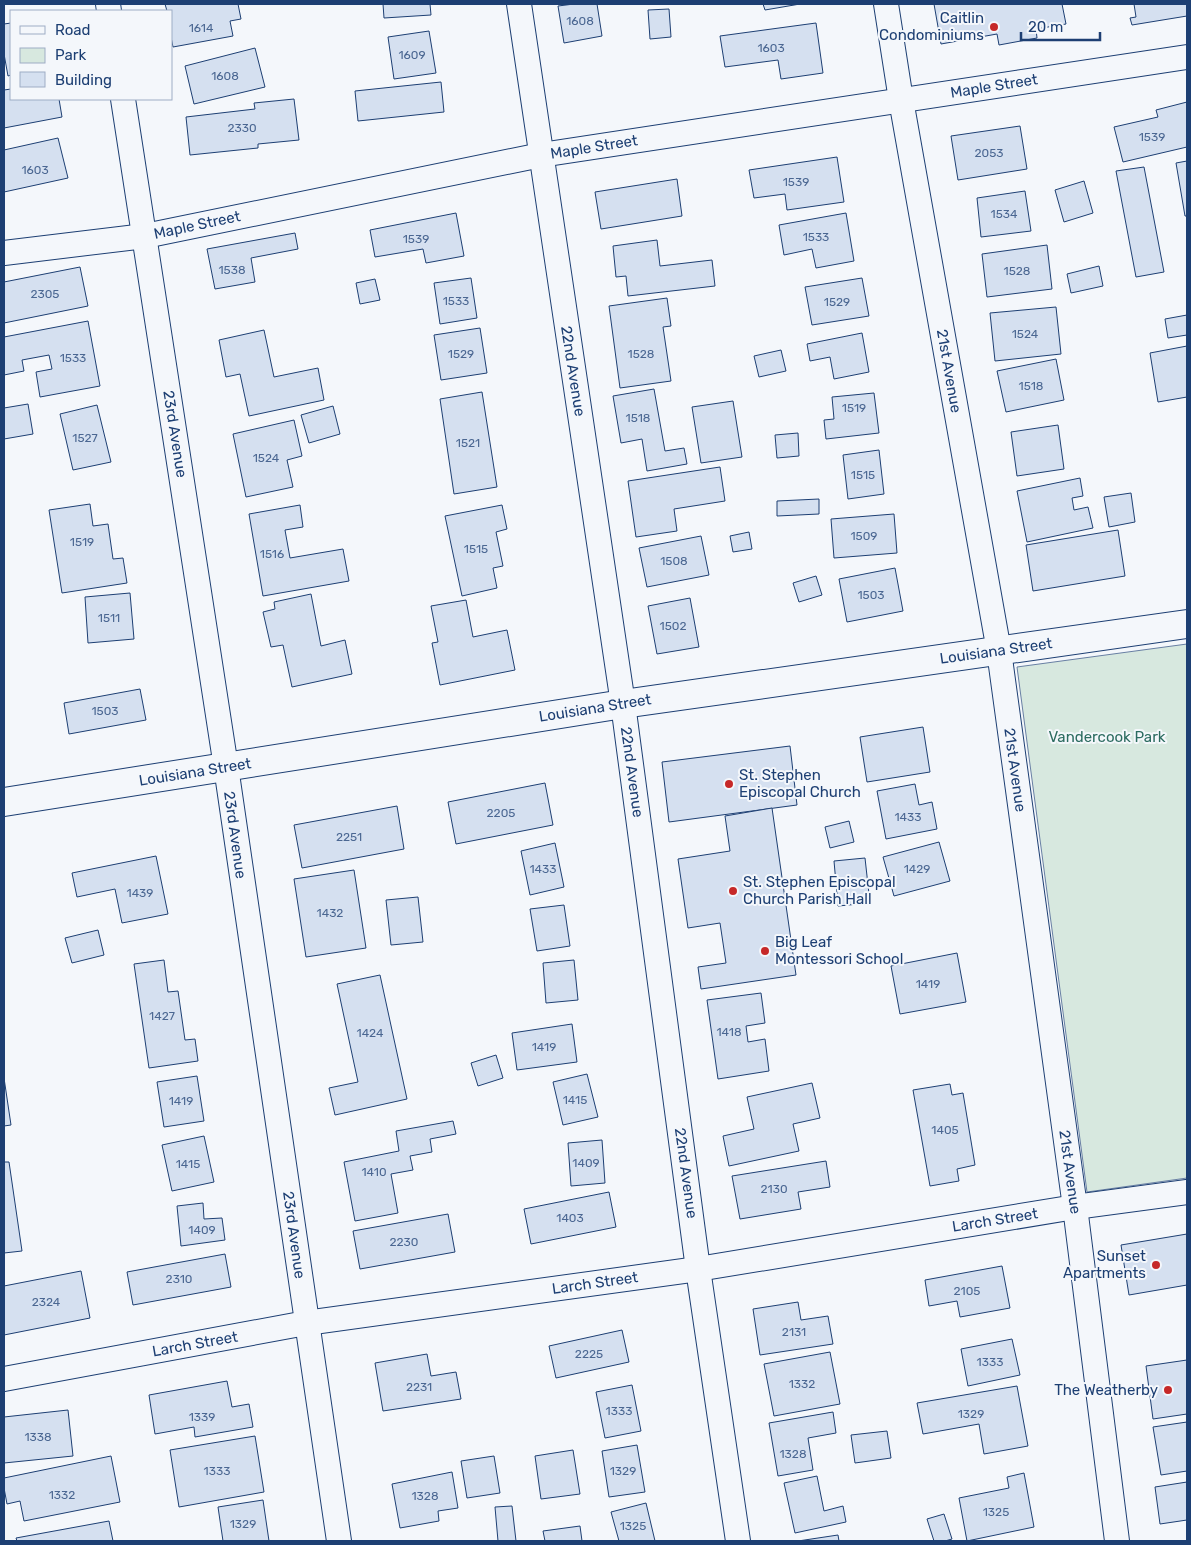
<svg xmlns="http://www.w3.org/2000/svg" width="1191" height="1545" font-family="Rubik,sans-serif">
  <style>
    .green { fill: #d7e8df; stroke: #687fa3 }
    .building { fill: #d5e0f0; stroke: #1d3f73 }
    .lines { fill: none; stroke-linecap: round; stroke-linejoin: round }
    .street-casing { stroke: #1d3f73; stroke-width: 26 }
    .secondary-casing { stroke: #1d3f73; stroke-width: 30 }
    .street { stroke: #f4f7fb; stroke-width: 24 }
    .secondary { stroke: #f4f7fb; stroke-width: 28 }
    .poi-dot { fill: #c62828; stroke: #f4f7fb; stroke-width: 2 }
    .labels { text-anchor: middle; stroke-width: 4; stroke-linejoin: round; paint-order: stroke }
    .number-label { font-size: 12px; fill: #4b6792 }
    .poi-label { font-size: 15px; fill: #1d3f73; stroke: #f4f7fb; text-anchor: end }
    .street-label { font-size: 15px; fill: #1d3f73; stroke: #f4f7fb }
    .park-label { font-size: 15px; fill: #2c6c60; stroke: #f4f7fb }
  </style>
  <rect width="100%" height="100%" fill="#f4f7fb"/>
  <path class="green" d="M1187,644V1178L1087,1192L1017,667Z"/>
  <g class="building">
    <path d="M165,4H238L241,19L230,21L233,36L173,47L171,37V11H167Z"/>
    <path d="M383,4H430L431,15L384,18Z"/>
    <path d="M574,4H597L602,36L564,43L558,6Z"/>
    <path d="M763,4H800L765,10Z"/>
    <path d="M934,4H1062L1066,24L1036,29L1037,38L999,45L997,34L941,44Z"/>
    <path d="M1134,4H1187V16L1132,25L1130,18L1136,17Z"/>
    <path d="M669,9L671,37L650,39L648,10Z"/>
    <path d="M11,23V75L8,76L4,54V24Z"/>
    <path d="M816,23L823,73L781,79L778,60L725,67L720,36Z"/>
    <path d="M429,31L436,73L394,79L388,37Z"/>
    <path d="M255,48L265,87L194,104L185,66Z"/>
    <path d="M441,82L444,112L358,121L355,91Z"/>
    <path d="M11,89V99H59L62,117L4,128V90Z"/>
    <path d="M294,99L299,140L258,144V148L190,155L186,117L255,109L254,103Z"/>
    <path d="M1187,102V147L1123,162L1114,127L1158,117L1156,110Z"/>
    <path d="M1020,126L1027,169L958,180L951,136Z"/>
    <path d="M58,138L68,178L4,192V150Z"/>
    <path d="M837,157L844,202L787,210L785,194L754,198L749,170Z"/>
    <path d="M1187,161V216H1185L1176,163Z"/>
    <path d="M1144,167L1164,272L1136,277L1116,171Z"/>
    <path d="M677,179L682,216L601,229L595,192Z"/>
    <path d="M1084,181L1093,213L1064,222L1055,190Z"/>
    <path d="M1025,191L1031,231L981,237L977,198Z"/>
    <path d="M456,213L464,256L426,263L423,249L375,257L370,230Z"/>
    <path d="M846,213L854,261L816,268L812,249L784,255L779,225Z"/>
    <path d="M295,233L298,249L251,258L255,282L215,289L207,249Z"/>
    <path d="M657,240L660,266L712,260L715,286L628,296L626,276L616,277L613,246Z"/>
    <path d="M1047,245L1052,289L987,297L982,254Z"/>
    <path d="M1099,266L1103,286L1071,293L1067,274Z"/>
    <path d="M80,267L88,306L4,323V282Z"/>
    <path d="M471,278L477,318L440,324L434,283Z"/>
    <path d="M862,278L869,316L812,325L805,287Z"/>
    <path d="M375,279L380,300L360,304L356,283Z"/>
    <path d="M667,298L671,326L663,327L671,381L620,388L609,306Z"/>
    <path d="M1056,307L1061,354L995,361L990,313Z"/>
    <path d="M1187,315V335L1168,338L1165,319Z"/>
    <path d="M88,321L100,386L40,397L36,372L52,369L49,355L22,360L24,371L4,375V337Z"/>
    <path d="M480,328L487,373L441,380L434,335Z"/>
    <path d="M264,330L274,377L318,368L324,400L249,416L240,374L226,377L219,340Z"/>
    <path d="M862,333L869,372L834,379L830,357L810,361L807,344Z"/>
    <path d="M1187,346V397L1158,402L1150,353Z"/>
    <path d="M781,350L786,371L759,377L754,356Z"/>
    <path d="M1056,359L1064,400L1006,412L997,371Z"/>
    <path d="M654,389L665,451L684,448L687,464L647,471L642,439L621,443L613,396Z"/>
    <path d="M482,392L497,487L454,494L440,399Z"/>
    <path d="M874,393L879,433L826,439L824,420L834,419L832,397Z"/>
    <path d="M733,401L742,457L701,463L692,407Z"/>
    <path d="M28,404L33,434L4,439V408Z"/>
    <path d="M97,405L111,462L73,470L60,414Z"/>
    <path d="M333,406L340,434L309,443L301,415Z"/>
    <path d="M294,420L302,456L287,460L293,487L246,497L233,434Z"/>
    <path d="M1058,425L1064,469L1017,476L1011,432Z"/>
    <path d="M798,433L799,456L777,458L775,435Z"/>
    <path d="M879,450L884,494L848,499L843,455Z"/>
    <path d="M720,467L725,501L674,509L677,531L636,537L628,481Z"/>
    <path d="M1080,478L1083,496L1072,498L1074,510L1088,507L1093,528L1027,542L1017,491Z"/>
    <path d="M1131,493L1135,522L1109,527L1104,497Z"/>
    <path d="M819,499V514L777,516V501Z"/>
    <path d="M90,504L93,526L108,524L113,559L123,558L127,583L62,593L49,510Z"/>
    <path d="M300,505L303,527L285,530L290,558L343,549L349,581L263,596L249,514Z"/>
    <path d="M502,505L507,529L496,532L503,566L493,568L497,588L462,596L445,516Z"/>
    <path d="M894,514L897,553L834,558L831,519Z"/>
    <path d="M1118,530L1125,576L1033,591L1026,545Z"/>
    <path d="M749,532L752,549L733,552L730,536Z"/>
    <path d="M701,536L709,575L647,587L639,548Z"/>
    <path d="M895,568L903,611L847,622L839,579Z"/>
    <path d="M816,576L822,595L799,602L793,583Z"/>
    <path d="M130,593L134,639L88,643L85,597Z"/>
    <path d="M311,594L321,646L345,640L352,674L292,687L283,645L271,647L263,612L275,609L274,602Z"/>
    <path d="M690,598L699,647L657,654L648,606Z"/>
    <path d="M466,600L473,637L507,630L515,670L440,685L432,643L438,642L431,606Z"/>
    <path d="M140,689L146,720L69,734L64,703Z"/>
    <path d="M923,727L930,772L867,782L860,737Z"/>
    <path d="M790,746L797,805L669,822L662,762Z"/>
    <path d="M545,783L553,825L456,844L448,802Z"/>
    <path d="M915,784L919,805L932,802L937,829L886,839L877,791Z"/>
    <path d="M397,806L404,849L302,868L294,825Z"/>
    <path d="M772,808L796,975L701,989L698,967L726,963L720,923L688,928L678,859L730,851L725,816Z"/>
    <path d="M849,821L854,842L830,848L825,827Z"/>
    <path d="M939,842L950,881L894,896L883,857Z"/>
    <path d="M555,843L564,887L530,895L521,851Z"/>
    <path d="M156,856L168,914L122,923L115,889L77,897L72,873Z"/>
    <path d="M865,858L870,903L838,906L834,861Z"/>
    <path d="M354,870L366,948L306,957L294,879Z"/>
    <path d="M418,897L423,942L391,945L386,900Z"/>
    <path d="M564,905L570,946L537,951L530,909Z"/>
    <path d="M98,930L104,955L72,963L65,938Z"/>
    <path d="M957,953L966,1002L900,1014L891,966Z"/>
    <path d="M164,960L168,992L178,991L185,1040L195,1039L198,1061L149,1068L134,964Z"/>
    <path d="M574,960L578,1000L546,1003L543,963Z"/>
    <path d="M380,975L407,1099L335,1115L329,1088L358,1082L337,984Z"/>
    <path d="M761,993L765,1023L746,1026L748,1042L765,1039L769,1071L718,1079L707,1000Z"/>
    <path d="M572,1024L577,1062L517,1070L512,1033Z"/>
    <path d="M496,1055L503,1078L478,1086L471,1063Z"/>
    <path d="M587,1074L598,1117L563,1125L553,1082Z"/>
    <path d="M197,1076L204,1121L164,1127L157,1082Z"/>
    <path d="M4,1078L11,1125L4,1126Z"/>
    <path d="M812,1083L820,1118L793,1124L799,1151L729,1166L723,1136L754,1129L747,1097Z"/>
    <path d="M950,1084L952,1095L963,1093L975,1165L957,1169L959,1181L930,1186L913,1090Z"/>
    <path d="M453,1121L456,1134L430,1139L432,1152L410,1156L413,1170L391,1174L398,1213L355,1221L344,1162L399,1151L396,1131Z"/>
    <path d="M204,1136L214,1182L172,1191L162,1145Z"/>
    <path d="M602,1140L605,1183L571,1186L568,1143Z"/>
    <path d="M826,1161L830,1187L798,1192L801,1209L740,1219L732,1176Z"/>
    <path d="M4,1162H9L22,1251L4,1253Z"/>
    <path d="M609,1192L616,1227L531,1244L524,1209Z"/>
    <path d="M203,1203L204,1219L222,1218L225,1240L181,1246L177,1206Z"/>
    <path d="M448,1214L455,1252L360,1269L353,1231Z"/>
    <path d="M1187,1234V1285L1129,1295L1121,1245Z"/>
    <path d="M225,1254L231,1287L133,1305L127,1272Z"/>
    <path d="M1002,1266L1010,1308L960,1317L957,1301L929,1306L925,1280Z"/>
    <path d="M81,1271L90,1318L4,1335V1286Z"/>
    <path d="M798,1302L801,1320L828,1316L833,1344L760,1355L753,1309Z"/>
    <path d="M622,1330L629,1362L556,1378L549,1346Z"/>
    <path d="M1012,1339L1020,1375L968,1386L961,1349Z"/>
    <path d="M830,1352L840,1404L774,1416L764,1364Z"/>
    <path d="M427,1354L431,1376L456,1372L461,1399L383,1411L375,1363Z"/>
    <path d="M1187,1360V1414L1153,1419L1146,1366Z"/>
    <path d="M227,1381L232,1407L249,1404L253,1427L195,1437L194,1427L155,1434L149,1395Z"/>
    <path d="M632,1385L641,1431L605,1438L596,1392Z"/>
    <path d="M1017,1386L1028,1446L984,1454L979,1424L923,1434L917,1403Z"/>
    <path d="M68,1410L73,1456L4,1463V1417Z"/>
    <path d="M833,1412L836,1433L808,1438L813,1470L778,1476L769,1423Z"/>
    <path d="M1187,1422V1471L1161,1475L1153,1427Z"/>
    <path d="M887,1431L891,1458L855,1463L851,1435Z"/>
    <path d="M255,1436L264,1492L179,1507L170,1450Z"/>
    <path d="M637,1445L645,1492L609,1497L602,1451Z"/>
    <path d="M573,1450L580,1494L541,1499L535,1456Z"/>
    <path d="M111,1456L120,1502L24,1521L20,1501L7,1504L4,1488V1478Z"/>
    <path d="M494,1456L500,1493L467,1498L461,1461Z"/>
    <path d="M452,1472L458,1508L438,1511L439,1521L400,1528L392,1484Z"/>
    <path d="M1024,1473L1034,1527L967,1541L959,1498L1009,1488L1007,1477Z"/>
    <path d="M817,1476L824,1511L843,1506L846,1522L795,1533L784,1483Z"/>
    <path d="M1187,1482V1520L1160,1524L1155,1487Z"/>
    <path d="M263,1500L269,1541H223L218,1507Z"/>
    <path d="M646,1503L655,1541H619L611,1512Z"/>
    <path d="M512,1506L516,1541H498L495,1507Z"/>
    <path d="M944,1514L952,1539L945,1541H934L927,1519Z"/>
    <path d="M109,1521L113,1541H17L16,1538Z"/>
    <path d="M580,1526L582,1541H545L543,1531Z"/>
    <path d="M838,1535L839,1541H798Z"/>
  </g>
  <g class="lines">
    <g class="street-casing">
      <g id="street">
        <path d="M108,4L109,11"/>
        <path d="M519,4L623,704L698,1269L738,1541"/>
        <path d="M886,4L901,100L999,651L1075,1207L1117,1541"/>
        <path d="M123,99L226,767L339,1541"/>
        <path d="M4,253L145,236L541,155L1187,57"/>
        <path d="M4,1379L306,1323L698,1269L1075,1207L1187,1192"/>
      </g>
    </g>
    <g class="secondary-casing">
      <path id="secondary" d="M4,802L623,704L1187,624"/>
    </g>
    <use href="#street" class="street"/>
    <use href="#secondary" class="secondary"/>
  </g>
  <g class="poi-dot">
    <circle cx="994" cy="27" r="5"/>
    <circle cx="729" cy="784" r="5"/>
    <circle cx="733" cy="891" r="5"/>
    <circle cx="765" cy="951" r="5"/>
    <circle cx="1156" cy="1265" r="5"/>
    <circle cx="1168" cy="1390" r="5"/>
  </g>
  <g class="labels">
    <g class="number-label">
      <text x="580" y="25">1608</text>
      <text x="201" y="32">1614</text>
      <text x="771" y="52">1603</text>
      <text x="412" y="59">1609</text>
      <text x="225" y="80">1608</text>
      <text x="242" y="132">2330</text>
      <text x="1152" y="141">1539</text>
      <text x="989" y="157">2053</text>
      <text x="35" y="174">1603</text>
      <text x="796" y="186">1539</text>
      <text x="1004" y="218">1534</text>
      <text x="816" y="241">1533</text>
      <text x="416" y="243">1539</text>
      <text x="232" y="274">1538</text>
      <text x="1017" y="275">1528</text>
      <text x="45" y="298">2305</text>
      <text x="456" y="305">1533</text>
      <text x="837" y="306">1529</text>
      <text x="1025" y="338">1524</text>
      <text x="461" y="358">1529</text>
      <text x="641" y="358">1528</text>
      <text x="73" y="362">1533</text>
      <text x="1031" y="390">1518</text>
      <text x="854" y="412">1519</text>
      <text x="638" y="422">1518</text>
      <text x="85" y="442">1527</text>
      <text x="468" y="447">1521</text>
      <text x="266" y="462">1524</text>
      <text x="863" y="479">1515</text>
      <text x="864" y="540">1509</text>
      <text x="82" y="546">1519</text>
      <text x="476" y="553">1515</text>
      <text x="272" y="558">1516</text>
      <text x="674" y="565">1508</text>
      <text x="871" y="599">1503</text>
      <text x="109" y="622">1511</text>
      <text x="673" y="630">1502</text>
      <text x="105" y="715">1503</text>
      <text x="501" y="817">2205</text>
      <text x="908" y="821">1433</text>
      <text x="349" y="841">2251</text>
      <text x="543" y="873">1433</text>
      <text x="917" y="873">1429</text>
      <text x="140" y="897">1439</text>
      <text x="330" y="917">1432</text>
      <text x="928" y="988">1419</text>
      <text x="162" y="1020">1427</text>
      <text x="729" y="1036">1418</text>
      <text x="370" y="1037">1424</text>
      <text x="544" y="1051">1419</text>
      <text x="575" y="1104">1415</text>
      <text x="181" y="1105">1419</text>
      <text x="945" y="1134">1405</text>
      <text x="586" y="1167">1409</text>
      <text x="188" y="1168">1415</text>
      <text x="374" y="1176">1410</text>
      <text x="774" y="1193">2130</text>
      <text x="570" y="1222">1403</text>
      <text x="202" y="1234">1409</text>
      <text x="404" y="1246">2230</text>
      <text x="179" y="1283">2310</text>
      <text x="967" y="1295">2105</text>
      <text x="46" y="1306">2324</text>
      <text x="794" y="1336">2131</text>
      <text x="589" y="1358">2225</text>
      <text x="990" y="1366">1333</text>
      <text x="802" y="1388">1332</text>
      <text x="419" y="1391">2231</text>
      <text x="619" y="1415">1333</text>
      <text x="971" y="1418">1329</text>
      <text x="202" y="1421">1339</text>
      <text x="38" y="1441">1338</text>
      <text x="793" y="1458">1328</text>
      <text x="217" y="1475">1333</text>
      <text x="623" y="1475">1329</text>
      <text x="62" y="1499">1332</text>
      <text x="425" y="1500">1328</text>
      <text x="996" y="1516">1325</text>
      <text x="243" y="1528">1329</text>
      <text x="633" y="1530">1325</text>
    </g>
    <g class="poi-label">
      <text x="984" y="23">Caitlin<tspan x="984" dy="17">Condominiums</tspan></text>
      <text x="739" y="780" text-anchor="start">St. Stephen<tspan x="739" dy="17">Episcopal Church</tspan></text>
      <text x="743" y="887" text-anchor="start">St. Stephen Episcopal<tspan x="743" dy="17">Church Parish Hall</tspan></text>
      <text x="775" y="947" text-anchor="start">Big Leaf<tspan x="775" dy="17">Montessori School</tspan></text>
      <text x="1146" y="1261">Sunset<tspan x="1146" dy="17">Apartments</tspan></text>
      <text x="1158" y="1395">The Weatherby</text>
    </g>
    <g class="street-label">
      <text transform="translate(994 86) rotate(-9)" y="5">Maple Street</text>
      <text transform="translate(594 147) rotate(-9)" y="5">Maple Street</text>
      <text transform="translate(197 225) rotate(-12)" y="5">Maple Street</text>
      <text transform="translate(573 371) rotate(81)" y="5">22nd Avenue</text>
      <text transform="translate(949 371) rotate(80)" y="5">21st Avenue</text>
      <text transform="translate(175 434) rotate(81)" y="5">23rd Avenue</text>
      <text transform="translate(996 651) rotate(-8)" y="5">Louisiana Street</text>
      <text transform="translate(595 708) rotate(-9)" y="5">Louisiana Street</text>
      <text transform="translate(1015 770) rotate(82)" y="5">21st Avenue</text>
      <text transform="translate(195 772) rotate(-9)" y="5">Louisiana Street</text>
      <text transform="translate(632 772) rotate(82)" y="5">22nd Avenue</text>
      <text transform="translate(235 835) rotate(82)" y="5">23rd Avenue</text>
      <text transform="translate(1070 1172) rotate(82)" y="5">21st Avenue</text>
      <text transform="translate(686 1173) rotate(82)" y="5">22nd Avenue</text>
      <text transform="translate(995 1220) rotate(-9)" y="5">Larch Street</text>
      <text transform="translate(294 1235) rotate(82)" y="5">23rd Avenue</text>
      <text transform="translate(595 1283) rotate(-8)" y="5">Larch Street</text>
      <text transform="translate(195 1344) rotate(-10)" y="5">Larch Street</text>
    </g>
    <g class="park-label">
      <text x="1107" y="742">Vandercook Park</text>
    </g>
  </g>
  <rect width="1191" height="1545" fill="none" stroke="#1d3f73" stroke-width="10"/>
  <rect x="10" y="10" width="162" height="90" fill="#f4f7fb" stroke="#9eadc5"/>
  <rect x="20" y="26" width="25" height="8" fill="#f4f7fb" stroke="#9eadc5"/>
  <text x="55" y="35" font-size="15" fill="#1d3f73">Road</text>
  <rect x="20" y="48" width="25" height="15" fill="#d7e8df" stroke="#9eadc5"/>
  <text x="55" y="60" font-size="15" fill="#1d3f73">Park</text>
  <rect x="20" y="72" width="25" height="15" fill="#d5e0f0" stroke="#9eadc5"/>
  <text x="55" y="85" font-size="15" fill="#1d3f73">Building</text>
  <path d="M1021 32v8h79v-8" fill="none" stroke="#1d3f73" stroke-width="2.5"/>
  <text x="1028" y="32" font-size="15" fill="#1d3f73" stroke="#f4f7fb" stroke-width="4" paint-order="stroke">20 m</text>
</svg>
